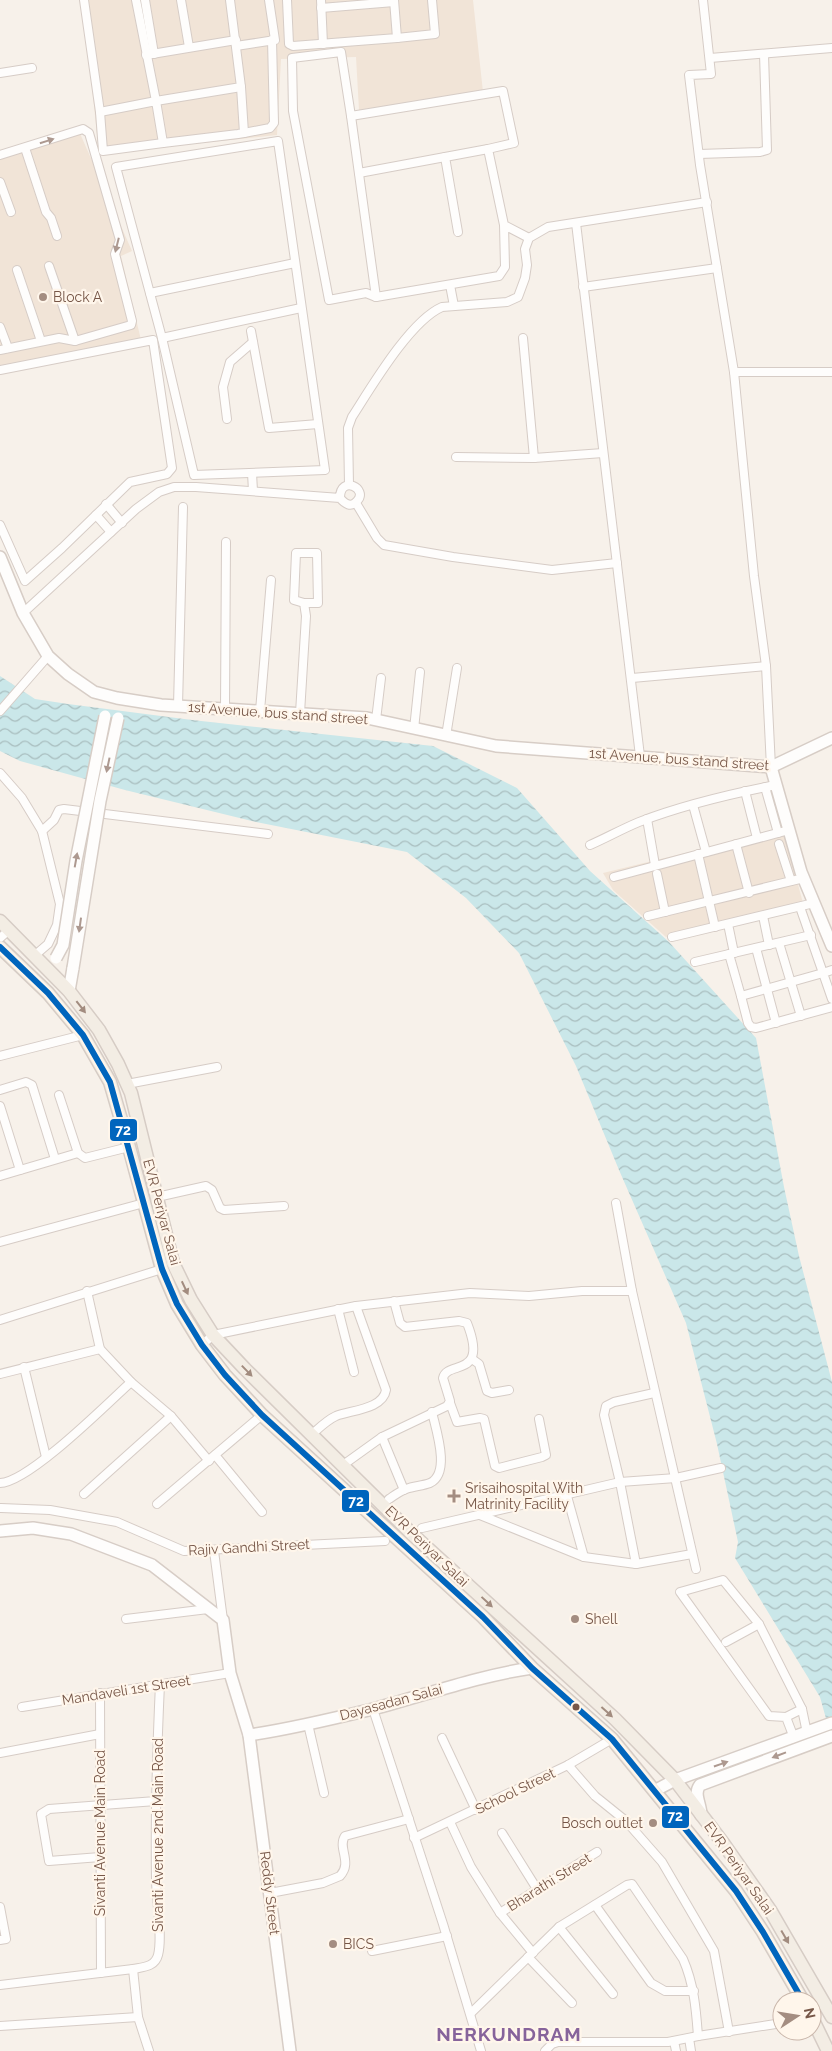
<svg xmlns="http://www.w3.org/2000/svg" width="832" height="2051" font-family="Raleway,sans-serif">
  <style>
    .residential { fill: #f1e4d7 }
    .water { fill: url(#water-waves) }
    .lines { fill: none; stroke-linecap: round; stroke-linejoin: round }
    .street-casing { stroke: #d6ccc6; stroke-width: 10 }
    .secondary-casing { stroke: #d7cdc6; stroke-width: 14 }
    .primary-casing { stroke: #d6ccc5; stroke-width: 15 }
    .street { stroke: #fefdfc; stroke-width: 8 }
    .secondary { stroke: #fefdfc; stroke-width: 11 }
    .primary { stroke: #f3ede4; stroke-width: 12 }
    .secondary-bridge-casing { stroke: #d7cdc6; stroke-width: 14; stroke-linecap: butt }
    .secondary-bridge { stroke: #fefdfc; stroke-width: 11 }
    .bus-1-casing { stroke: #fff6eb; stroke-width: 10 }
    .bus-1 { stroke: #0065bd; stroke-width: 6 }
    .oneway { fill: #ad9990 }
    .oneway2 { fill: #a28c7f }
    .poi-dot { fill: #a48d81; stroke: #fff6eb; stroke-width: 2 }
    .bus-dot { fill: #775748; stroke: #fff6eb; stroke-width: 2 }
    .labels { text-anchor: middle; stroke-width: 4.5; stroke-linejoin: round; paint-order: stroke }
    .poi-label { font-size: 14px; fill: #775748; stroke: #fff6eb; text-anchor: start }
    .street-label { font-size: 14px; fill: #775748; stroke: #fff6eb }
    .district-label { font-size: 19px; font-weight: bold; letter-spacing: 1px; fill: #86639b; stroke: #fff6eb }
    .line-badge { stroke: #fff6eb; stroke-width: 2 }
    .badge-label { font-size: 14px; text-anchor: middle; font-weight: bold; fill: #fff }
  </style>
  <defs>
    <pattern id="water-waves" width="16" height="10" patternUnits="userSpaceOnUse" patternTransform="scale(1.25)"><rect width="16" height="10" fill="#cae7e9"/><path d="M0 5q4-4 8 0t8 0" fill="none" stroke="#a9bebf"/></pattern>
  </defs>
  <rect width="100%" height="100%" fill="#f7f1ea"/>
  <g class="residential">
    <path d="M83,0H473L483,92L359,110L356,57L281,59L277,135L99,154Z"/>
    <path d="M78,129L132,251L121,256L141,340L0,367V153Z"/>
    <path d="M783,829L803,903L666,937L613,890L603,873Z"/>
  </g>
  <path class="water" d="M0,676L35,699L68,704L192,720L433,746L517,788L590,871L669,942L756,1038L784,1187L799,1256L832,1382V1740L820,1697L735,1558L738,1542L717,1444L686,1323L619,1170L576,1066L519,953L466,898L407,852L256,822L125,790L20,761L0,751Z"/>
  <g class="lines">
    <g class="street-casing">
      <g id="street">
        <path d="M84,0L100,112L103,151L163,143"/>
        <path d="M136,0L156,101L241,87L230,0"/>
        <path d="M145,0L154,54"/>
        <path d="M181,0L189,47"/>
        <path d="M287,0L289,44L293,46L397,38L394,0"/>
        <path d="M321,0L323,44"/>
        <path d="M703,0L711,74L689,75L700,165L734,372L754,576L766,666L771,767"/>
        <path d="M321,8L394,2"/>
        <path d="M397,38L435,34L432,0"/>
        <path d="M236,46L275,40L269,0"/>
        <path d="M146,55L236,40"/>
        <path d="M710,58L832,48"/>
        <path d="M0,73L32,68"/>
        <path d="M100,112L156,101L163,143L238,134L244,133L241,87"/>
        <path d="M351,116L376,297"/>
        <path d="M244,133L270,128L274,123L272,40"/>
        <path d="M278,141L325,470L194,475L162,338L116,167Z"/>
        <path d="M25,148L46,212L51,218L57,236"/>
        <path d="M699,154L760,152L767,150L764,54"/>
        <path d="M0,155L83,129L89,133L120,240L115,254L132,321L131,325L75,341L59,338L0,350"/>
        <path d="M445,157L458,232"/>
        <path d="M359,173L488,149"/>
        <path d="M0,182L11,212"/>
        <path d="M576,223L640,756"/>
        <path d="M504,225L505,267L499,276L376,297L366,293L329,300L293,111L292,58L341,52L351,116L503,91L514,143L488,149L504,225L529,238"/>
        <path d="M49,266L75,341"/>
        <path d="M17,270L41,341"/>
        <path d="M450,285L454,306"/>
        <path d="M583,287L717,268"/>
        <path d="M150,293L295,263"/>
        <path d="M0,327L8,348"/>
        <path d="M251,331L269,428L318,424"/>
        <path d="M162,338L301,308"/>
        <path d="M523,338L534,458"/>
        <path d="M0,370L153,340L172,468L167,474L130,482L62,548L25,581L0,525"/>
        <path d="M734,372H832"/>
        <path d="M227,419L223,387L230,362L253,342"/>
        <path d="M456,457L534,458L603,453"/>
        <path d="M252,473L253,491"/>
        <path d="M349,485L348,428L352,417C372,386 410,321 442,307L507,302L518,297L525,278L527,265L525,249L529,238L548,227L707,202"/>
        <path d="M356,503L377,538L384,545L453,557L552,570L617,563"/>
        <path d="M106,504L122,523"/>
        <path d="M96,515L111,532"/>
        <path d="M23,613L136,509L159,492L174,487H196L340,498C345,504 351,508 357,501C369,489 340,474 340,498"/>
        <path d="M632,678L766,666"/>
        <path d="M178,706L183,507"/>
        <path d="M225,709L226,542"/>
        <path d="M0,711L48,656"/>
        <path d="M260,711L271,580"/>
        <path d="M300,713L306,616L304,603L294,600L296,553H317L318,603H304"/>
        <path d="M376,720L381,678"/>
        <path d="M414,729L420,672"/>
        <path d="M446,736L457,668"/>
        <path d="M0,773L22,798L42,831L60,904L57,925L48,944L34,956"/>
        <path d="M765,787L778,833"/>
        <path d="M745,791L757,838"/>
        <path d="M693,805L706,852"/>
        <path d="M647,819L655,865"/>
        <path d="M42,831L54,820L59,810L64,809L268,834"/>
        <path d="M736,844L749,893"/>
        <path d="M779,844L791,881"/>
        <path d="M590,845C606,838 622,829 639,822C683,805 730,794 776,785"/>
        <path d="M698,854L715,927"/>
        <path d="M657,874L665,912"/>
        <path d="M614,877L789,830"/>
        <path d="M800,907L823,973L741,996L748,1023L751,1027L756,1028L832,1007"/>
        <path d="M648,916L804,878"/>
        <path d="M763,916L769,945"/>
        <path d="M728,924L734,953"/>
        <path d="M672,937L814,903"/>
        <path d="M0,938L9,930"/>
        <path d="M779,943L801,1016"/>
        <path d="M756,948L776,1023"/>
        <path d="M729,954L741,996"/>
        <path d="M695,962L811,935"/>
        <path d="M832,970L823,973L832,999"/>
        <path d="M0,1056L83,1035"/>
        <path d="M127,1084L217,1067"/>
        <path d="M0,1090L26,1082L32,1085L55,1159"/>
        <path d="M59,1095L78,1153L85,1158L129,1147"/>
        <path d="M0,1106L20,1170"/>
        <path d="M0,1176L78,1153"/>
        <path d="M157,1197L206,1186L212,1190L220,1208L224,1210L284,1206"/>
        <path d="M616,1203L632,1291L696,1569"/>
        <path d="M0,1242L144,1203"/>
        <path d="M87,1291L100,1349L131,1382L171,1416L209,1461"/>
        <path d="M338,1309L354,1372"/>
        <path d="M0,1320L162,1269"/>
        <path d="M202,1345L213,1335L356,1306L470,1293L529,1296L582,1291H632"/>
        <path d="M472,1359L479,1364L487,1391L492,1393L509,1390"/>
        <path d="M24,1367L46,1457"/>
        <path d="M0,1374L100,1349"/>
        <path d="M450,1403L457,1422L480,1418L484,1419L495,1466L499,1468L542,1457L546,1455L539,1419"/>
        <path d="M311,1435C318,1429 327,1420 336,1416C352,1410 383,1409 386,1390L356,1306"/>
        <path d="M382,1437L404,1490"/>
        <path d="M215,1455L262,1512"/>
        <path d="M343,1465L382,1437L447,1406L450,1401L443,1378C447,1360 489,1379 467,1323L459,1321L405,1327L400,1323L394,1301"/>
        <path d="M0,1483C28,1483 107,1404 131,1382"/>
        <path d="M84,1494L171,1416"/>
        <path d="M567,1496L584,1557"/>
        <path d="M389,1499C395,1495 400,1491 406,1489C414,1486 422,1486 430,1483C451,1473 436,1430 432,1412"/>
        <path d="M157,1504L262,1415"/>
        <path d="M1,1508L50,1510L117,1522L184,1551L385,1541"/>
        <path d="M480,1515L584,1557L636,1564L692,1554"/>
        <path d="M422,1528L620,1482L676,1478L721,1468"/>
        <path d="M214,1551L223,1620"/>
        <path d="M636,1564L620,1482L604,1415L606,1406L614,1402L654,1393"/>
        <path d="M126,1619L208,1609"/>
        <path d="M726,1642L759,1624"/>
        <path d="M100,1693L101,1973"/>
        <path d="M22,1707L230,1673"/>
        <path d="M373,1709L443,1924L481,2051"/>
        <path d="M786,1717L802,1709"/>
        <path d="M308,1724L324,1793"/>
        <path d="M442,1738L476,1810"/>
        <path d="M794,1738L786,1717L769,1716L680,1592L723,1580L759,1624L802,1709L807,1733"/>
        <path d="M0,1753L100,1734"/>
        <path d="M568,1765L595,1796L626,1821L662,1862L714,1951L729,2032"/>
        <path d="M450,1822L471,1867L500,1913L533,1953"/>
        <path d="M502,1833L537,1889"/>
        <path d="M414,1838L568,1765L612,1739"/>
        <path d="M100,1857L49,1861L41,1814L49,1809L156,1801"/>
        <path d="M270,1893L323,1883L340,1876C353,1862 337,1848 345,1836L409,1819"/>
        <path d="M595,1905L651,1983L665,1991H694"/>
        <path d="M0,1907L6,1939L0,1940"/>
        <path d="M500,1913L597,1852"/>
        <path d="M559,1927L613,1994"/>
        <path d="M372,1951L447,1936"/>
        <path d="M528,1957L572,2003"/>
        <path d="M133,1969L138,2017L149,2051"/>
        <path d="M0,1985L133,1969C143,1967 155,1967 158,1955C163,1936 156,1900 156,1879C155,1814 157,1749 160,1684"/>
        <path d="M471,2013L559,1927L627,1885L632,1884L683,1959C694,1984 696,2009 698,2036"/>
        <path d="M0,2026L138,2017"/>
        <path d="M689,2038L691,2051"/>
        <path d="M674,2041L676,2051"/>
        <path d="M545,2051L552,2044L558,2042H668L698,2036L782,2023"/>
      </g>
    </g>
    <g class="secondary-casing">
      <g id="secondary">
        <path d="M0,557L23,613L48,656L68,674L94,692L117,698L161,705L367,718L496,746L771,767L832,738"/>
        <path d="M771,767L801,872L832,946"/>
        <path d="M69,991L73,968"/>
        <path d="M0,1531L33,1528L71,1534L152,1565L223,1620L230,1673L249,1735L290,2051"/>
        <path d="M249,1735C291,1729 332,1719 373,1709C426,1695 477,1676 532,1668"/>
        <path d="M656,1790L675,1780L832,1723"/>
        <path d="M701,1815C701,1804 693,1794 700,1785L832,1736"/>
      </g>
    </g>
    <g class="primary-casing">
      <g id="primary">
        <path d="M0,921L69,991L99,1030L118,1064L131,1093L173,1263L191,1300L213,1335L245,1369L412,1534L615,1719L675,1780L723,1843L770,1910L832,2017"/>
        <path d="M0,947L48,993L83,1035L110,1082L129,1147L162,1269L177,1304L202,1345L225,1375L262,1415L483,1617L532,1668L612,1739L736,1891L763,1932L803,2001"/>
        <path d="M812,2018L828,2051"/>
      </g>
    </g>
    <use href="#street" class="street"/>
    <use href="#secondary" class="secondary"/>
    <use href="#primary" class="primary"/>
    <g class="secondary-bridge-casing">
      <g id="secondary-bridge">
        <path d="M56,958L63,945L76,861L105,716"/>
        <path d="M73,968L100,801L118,718"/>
      </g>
    </g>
    <use href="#secondary-bridge" class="secondary-bridge"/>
    <g class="bus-1-casing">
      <path id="bus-1" d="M0,947L48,993L83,1035L110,1082L162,1269L177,1304L202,1345L225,1375L262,1415L483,1617L532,1668L612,1739L736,1891L763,1932L803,2001"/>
    </g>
    <use href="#bus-1" class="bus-1"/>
  </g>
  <defs><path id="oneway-solid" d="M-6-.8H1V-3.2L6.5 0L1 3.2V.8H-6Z" transform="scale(1.25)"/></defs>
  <g class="oneway">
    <use href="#oneway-solid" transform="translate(47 141) rotate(-18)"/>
    <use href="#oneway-solid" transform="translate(117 245) rotate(104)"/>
    <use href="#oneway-solid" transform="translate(108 765) rotate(102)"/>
    <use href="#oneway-solid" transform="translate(76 860) rotate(-80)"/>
    <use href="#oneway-solid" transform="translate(80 925) rotate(98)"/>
    <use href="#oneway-solid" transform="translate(779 1755) rotate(159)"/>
    <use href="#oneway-solid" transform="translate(721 1764) rotate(-19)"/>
  </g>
  <g class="oneway2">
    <use href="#oneway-solid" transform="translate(81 1007) rotate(52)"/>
    <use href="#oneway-solid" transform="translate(185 1288) rotate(65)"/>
    <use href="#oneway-solid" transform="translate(247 1371) rotate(46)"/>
    <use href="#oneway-solid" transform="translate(487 1602) rotate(43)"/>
    <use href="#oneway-solid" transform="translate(607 1712) rotate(42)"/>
    <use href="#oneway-solid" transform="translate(785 1937) rotate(60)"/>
  </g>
  <g class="poi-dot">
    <circle cx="43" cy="297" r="5"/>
    <path d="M451.5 1488.5h5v5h5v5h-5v5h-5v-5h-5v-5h5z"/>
    <circle cx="575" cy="1619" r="5"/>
    <circle cx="653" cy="1823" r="5"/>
    <circle cx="333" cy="1944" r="5"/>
  </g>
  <circle class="bus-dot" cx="576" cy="1707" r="4.5"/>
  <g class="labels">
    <g class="poi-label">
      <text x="53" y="302">Block A</text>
      <text x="465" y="1493">Srisaihospital With<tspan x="465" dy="16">Matrinity Facility</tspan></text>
      <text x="585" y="1624">Shell</text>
      <text x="643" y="1828" text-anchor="end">Bosch outlet</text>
      <text x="343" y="1949">BICS</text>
    </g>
    <g class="street-label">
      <text transform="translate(278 713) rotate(4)" y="5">1st Avenue, bus stand street</text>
      <text transform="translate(679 759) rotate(4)" y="5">1st Avenue, bus stand street</text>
      <text transform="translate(162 1212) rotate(75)" y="5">EVR Periyar Salai</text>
      <text transform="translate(427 1546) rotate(44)" y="5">EVR Periyar Salai</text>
      <text transform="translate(249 1547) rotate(-3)" y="5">Rajiv Gandhi Street</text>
      <text transform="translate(126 1690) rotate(-9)" y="5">Mandaveli 1st Street</text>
      <text transform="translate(391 1702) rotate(-15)" y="5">Dayasadan Salai</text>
      <text transform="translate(515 1791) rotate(-26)" y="5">School Street</text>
      <text transform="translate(100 1833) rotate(-90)" y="5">Sivanti Avenue Main Road</text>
      <text transform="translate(158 1835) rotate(-90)" y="5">Sivanti Avenue 2nd Main Road</text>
      <text transform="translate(739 1868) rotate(55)" y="5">EVR Periyar Salai</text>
      <text transform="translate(549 1882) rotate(-32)" y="5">Bharathi Street</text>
      <text transform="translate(270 1893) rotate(83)" y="5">Reddy Street</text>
    </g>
    <g class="district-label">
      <text x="509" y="2041">NERKUNDRAM</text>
    </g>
  </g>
  <g class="line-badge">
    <rect x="109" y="1118" width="29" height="24" rx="5" fill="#0065bd"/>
    <rect x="341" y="1489" width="29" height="24" rx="5" fill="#0065bd"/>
    <rect x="661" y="1805" width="29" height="24" rx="5" fill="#0065bd"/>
  </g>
  <g class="badge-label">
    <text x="123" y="1135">72</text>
    <text x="356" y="1506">72</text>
    <text x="675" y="1821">72</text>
  </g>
  <g transform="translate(797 2016) rotate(78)"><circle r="24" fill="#fff6eb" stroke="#c9b6aa"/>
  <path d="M0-4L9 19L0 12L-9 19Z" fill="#a48d81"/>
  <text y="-8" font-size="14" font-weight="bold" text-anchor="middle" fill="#775748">N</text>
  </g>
</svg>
